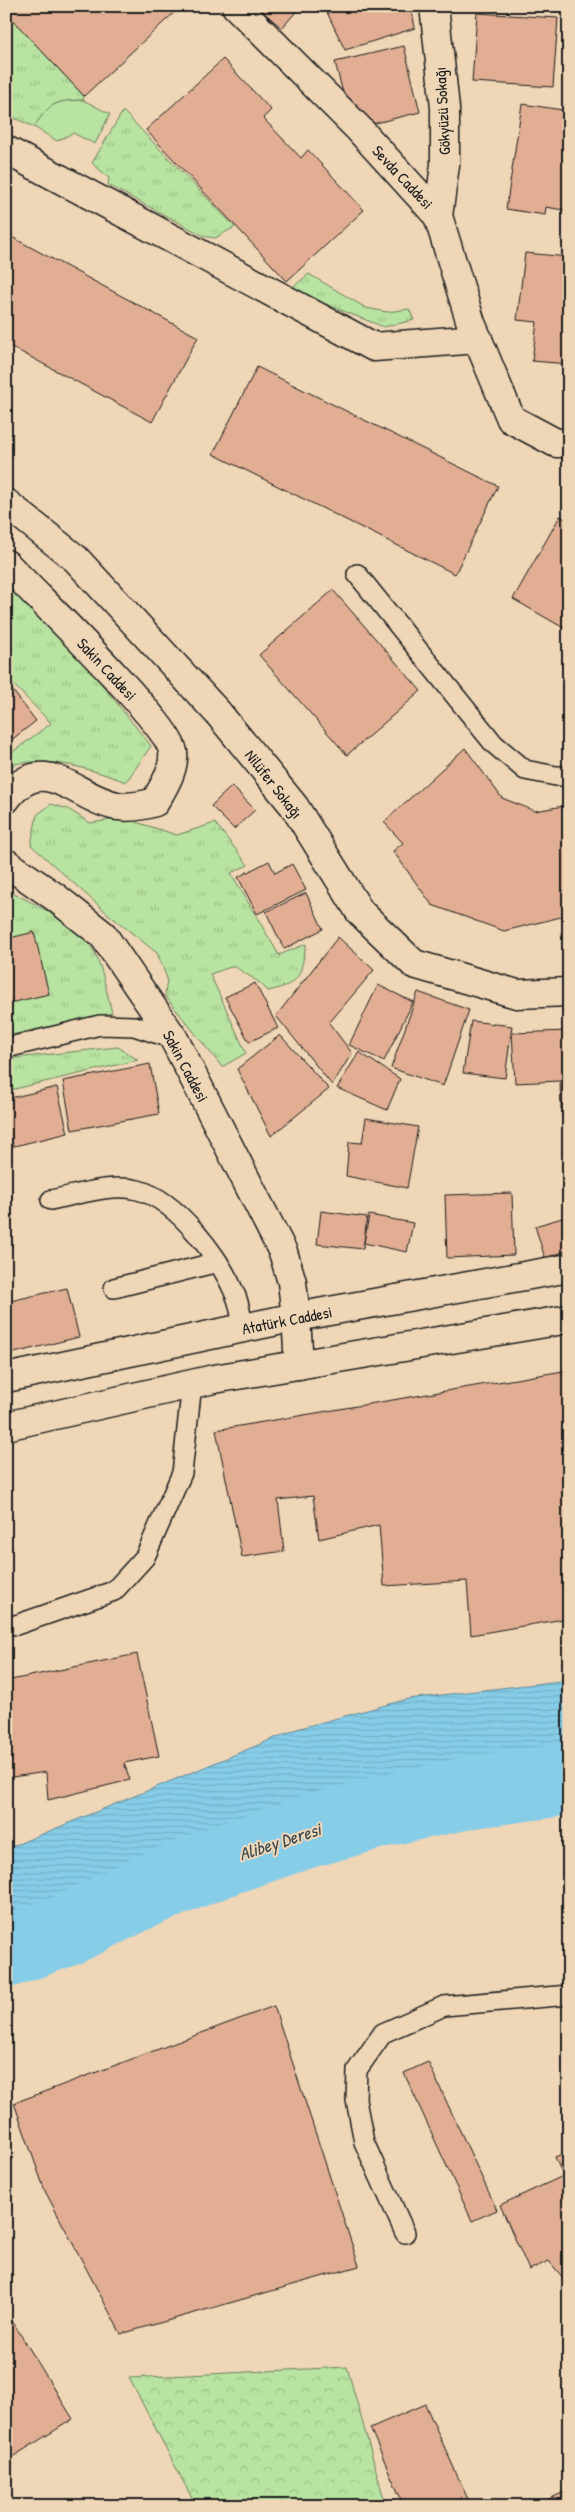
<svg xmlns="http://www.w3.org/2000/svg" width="575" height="2512" font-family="'Patrick Hand',sans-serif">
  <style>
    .grass { fill: url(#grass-tufts); stroke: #6a805e }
    .forest { fill: url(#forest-crowns); stroke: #6a805e }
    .green { fill: #b8e3a0; stroke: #6a805e }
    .water { fill: url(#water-rules); stroke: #5c8696 }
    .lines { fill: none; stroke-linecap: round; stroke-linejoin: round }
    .river { stroke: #87cde8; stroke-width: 72 }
    .building { fill: #e1ae93; stroke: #1c1c1c }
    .service-casing { stroke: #1c1c1c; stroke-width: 22 }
    .minor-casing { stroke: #1c1c1c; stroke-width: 31 }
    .tertiary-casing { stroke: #1c1c1c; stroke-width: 31 }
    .primary-casing { stroke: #1c1c1c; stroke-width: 31 }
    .service { stroke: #efd6b7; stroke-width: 19 }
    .minor { stroke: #efd6b7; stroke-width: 28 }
    .tertiary { stroke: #efd6b7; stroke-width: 28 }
    .primary { stroke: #efd6b7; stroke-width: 28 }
    .labels { text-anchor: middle; stroke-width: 4; stroke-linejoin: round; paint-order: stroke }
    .street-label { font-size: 16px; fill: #1c1c1c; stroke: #efd6b7 }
    .water-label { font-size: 18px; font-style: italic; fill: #37484f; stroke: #efd6b7 }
  </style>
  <defs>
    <pattern id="grass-tufts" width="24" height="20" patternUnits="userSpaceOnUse" patternTransform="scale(1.25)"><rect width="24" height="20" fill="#b8e3a0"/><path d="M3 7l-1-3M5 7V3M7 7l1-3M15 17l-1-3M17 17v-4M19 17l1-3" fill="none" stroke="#9ec289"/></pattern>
    <pattern id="forest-crowns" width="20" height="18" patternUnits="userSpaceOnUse" patternTransform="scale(1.25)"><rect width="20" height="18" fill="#b8e3a0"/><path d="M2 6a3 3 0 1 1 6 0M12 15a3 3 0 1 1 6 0" fill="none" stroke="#9ec289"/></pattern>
    <pattern id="water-rules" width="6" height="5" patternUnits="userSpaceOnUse" patternTransform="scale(1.25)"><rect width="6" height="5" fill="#87cde8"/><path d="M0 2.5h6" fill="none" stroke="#74afc6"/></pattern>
  </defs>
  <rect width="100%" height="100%" fill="#efd6b7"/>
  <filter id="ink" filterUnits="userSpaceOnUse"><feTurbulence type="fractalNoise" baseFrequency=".02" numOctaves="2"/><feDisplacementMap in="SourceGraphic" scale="10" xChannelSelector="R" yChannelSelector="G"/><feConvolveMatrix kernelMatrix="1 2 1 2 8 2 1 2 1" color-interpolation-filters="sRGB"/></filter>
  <g filter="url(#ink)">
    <g class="grass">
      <path d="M6,6H15L7,14L84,96L83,100C54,101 50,103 34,127L6,114Z"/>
      <path d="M123,111L235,227L215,238L204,236L108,185L109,178L92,163Z"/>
      <path d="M309,274L366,308L387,312L409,309L414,320L384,327L289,290Z"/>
      <path d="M6,564L151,746L126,782C91,769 52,757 14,764L6,777V757L51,723L6,677Z"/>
      <path d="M51,804L68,809L90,823L123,818L177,835L215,823L248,865L231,873L279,955L306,944C300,975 303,983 268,991C259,980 246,975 234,966L210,974L246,1053L222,1067L165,996L167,978L157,953L108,914L31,845L37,815Z"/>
      <path d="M6,891C32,900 81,928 95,953C102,967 108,997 112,1013L6,1036Z"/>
      <path d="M118,1047L138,1060L6,1091V1059Z"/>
    </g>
    <path class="forest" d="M347,2367L386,2506H196L129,2378Z"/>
    <path class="green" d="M83,100L110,114L95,144L73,133L57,141L34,127C50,103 54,101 83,100Z"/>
    <path class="water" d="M569,1680V1766H527L380,1793L6,1931V1849L297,1729L408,1699Z"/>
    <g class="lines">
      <path class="river" d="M6,1952L67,1930L144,1892L224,1860L304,1833L387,1810L473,1792L569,1779"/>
    </g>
    <g class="building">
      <path d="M15,6H175L178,9L84,96L7,14Z"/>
      <path d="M256,6H301L282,28Z"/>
      <path d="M324,6H411L415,28L345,50Z"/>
      <path d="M477,13L558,18L553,87L472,82Z"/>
      <path d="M404,46L420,112L372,124L343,93L335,62Z"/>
      <path d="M223,59L271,110L263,118L301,158L308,150L364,210L287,281L146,130Z"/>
      <path d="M522,104L563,110L561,119L569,120V211L546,207L545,215L506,209Z"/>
      <path d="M6,234L198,337L152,422L6,344Z"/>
      <path d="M525,253L569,257V364L532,361L537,322L517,320Z"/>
      <path d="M257,367L498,486L455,574L213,454Z"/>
      <path d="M560,516L569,521V631L513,599Z"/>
      <path d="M333,590L421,691L347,755L259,655Z"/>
      <path d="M6,682L36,721L6,744Z"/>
      <path d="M465,748L502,798L535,811L569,805V915L504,931L432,905L393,851L403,843L384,822Z"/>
      <path d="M232,786L255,810L234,829L211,806Z"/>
      <path d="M269,861L275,873L292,864L306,890L257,914L238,877Z"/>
      <path d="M306,893L323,929L284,949L266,912Z"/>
      <path d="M34,932L49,994L6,1004V939Z"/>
      <path d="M338,937L374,970L329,1023L352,1053L332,1085L276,1016Z"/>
      <path d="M255,983L278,1028L249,1042L225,997Z"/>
      <path d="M378,985L413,1002L384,1061L349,1045Z"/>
      <path d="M418,992L469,1010L443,1086L391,1068Z"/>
      <path d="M568,1016H569V1108L561,1109L560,1081L515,1083L512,1033L568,1031Z"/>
      <path d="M471,1021L512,1026L505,1078L463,1073Z"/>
      <path d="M280,1035L329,1089L271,1136L237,1069Z"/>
      <path d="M359,1052L400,1079L387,1110L337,1088Z"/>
      <path d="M150,1064L159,1114L72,1130L63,1081Z"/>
      <path d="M57,1087L68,1133L6,1148V1099Z"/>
      <path d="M366,1118L418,1127L407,1188L346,1176L349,1142L362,1143Z"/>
      <path d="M512,1193L514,1255L447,1258L445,1195Z"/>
      <path d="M321,1211L367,1217L363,1249L317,1244Z"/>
      <path d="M369,1215L413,1223L407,1252L364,1243Z"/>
      <path d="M569,1216V1250L545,1258L535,1226Z"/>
      <path d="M67,1288L79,1337L6,1355V1302Z"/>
      <path d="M569,1370V1618L471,1635L467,1581L384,1586L379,1525L319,1539L313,1496L278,1500L284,1551L242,1557L216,1430Z"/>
      <path d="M137,1654L159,1756L124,1763L130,1780L48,1800L46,1772L6,1778V1681Z"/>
      <path d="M274,2006L359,2266L121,2334L45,2191L14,2103Z"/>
      <path d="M428,2062L497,2210L472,2221L404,2073Z"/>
      <path d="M569,2151V2276L564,2279L549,2261L529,2270L500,2205L563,2176L555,2157Z"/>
      <path d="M6,2311L73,2419L6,2461Z"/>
      <path d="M425,2404L471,2506H404L370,2428Z"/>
      <path d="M569,2490V2506H542L540,2503Z"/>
    </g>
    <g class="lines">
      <g class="service-casing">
        <g id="service">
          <path d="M357,574L494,744L525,770L556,776H569"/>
          <path d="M6,1048L100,1025L134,1026L174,1039"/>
          <path d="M51,1200C77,1195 112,1183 138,1190C177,1200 220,1258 235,1294C240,1304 241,1317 243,1327"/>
          <path d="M114,1288L218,1262"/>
          <path d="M16,1625L114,1591L145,1557L182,1473L192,1384"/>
          <path d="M405,2233L364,2142L356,2100L357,2070L383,2033L444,2006L569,1995"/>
        </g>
      </g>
      <g class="minor-casing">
        <g id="minor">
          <path d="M236,6L358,128L438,216L471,323L511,419L556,443H569"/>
          <path d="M434,6L445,108V165L438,216"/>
          <path d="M6,150L374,347L478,339"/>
          <path d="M6,503L76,559L218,713L294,806L360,912L414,964L517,994L569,992"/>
        </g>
      </g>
      <g class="tertiary-casing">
        <g id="tertiary">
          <path d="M6,564C33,592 170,725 173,752C175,770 163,787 155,802C142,806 131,808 117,806C74,798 44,749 6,799"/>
          <path d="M6,863L55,897L103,935L174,1039L283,1252L292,1282L296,1317"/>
        </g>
      </g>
      <g class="primary-casing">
        <g id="primary">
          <path d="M296,1317L299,1365"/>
          <path d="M6,1378L296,1317L569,1268"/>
          <path d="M6,1426L214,1379L569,1319"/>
        </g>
      </g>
      <use href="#service" class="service"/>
      <use href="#minor" class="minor"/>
      <use href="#tertiary" class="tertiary"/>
      <use href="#primary" class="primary"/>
    </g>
  </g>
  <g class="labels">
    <g class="street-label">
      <text transform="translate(442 111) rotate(-93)" y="6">Gökyüzü Sokağı</text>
      <text transform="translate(403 177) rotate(47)" y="6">Sevda Caddesi</text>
      <text transform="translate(107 669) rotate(47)" y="6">Sakin Caddesi</text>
      <text transform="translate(274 784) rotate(52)" y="6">Nilüfer Sokağı</text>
      <text transform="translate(186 1066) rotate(62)" y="6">Sakin Caddesi</text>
      <text transform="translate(287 1320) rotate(-11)" y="6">Atatürk Caddesi</text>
    </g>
    <g class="water-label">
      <text transform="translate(280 1842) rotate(-18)" y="6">Alibey Deresi</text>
    </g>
  </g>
  <rect width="575" height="2512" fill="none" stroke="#efd6b7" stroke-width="25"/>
  <rect x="12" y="12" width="550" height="2487" fill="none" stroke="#1c1c1c" stroke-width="2" filter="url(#ink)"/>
</svg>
